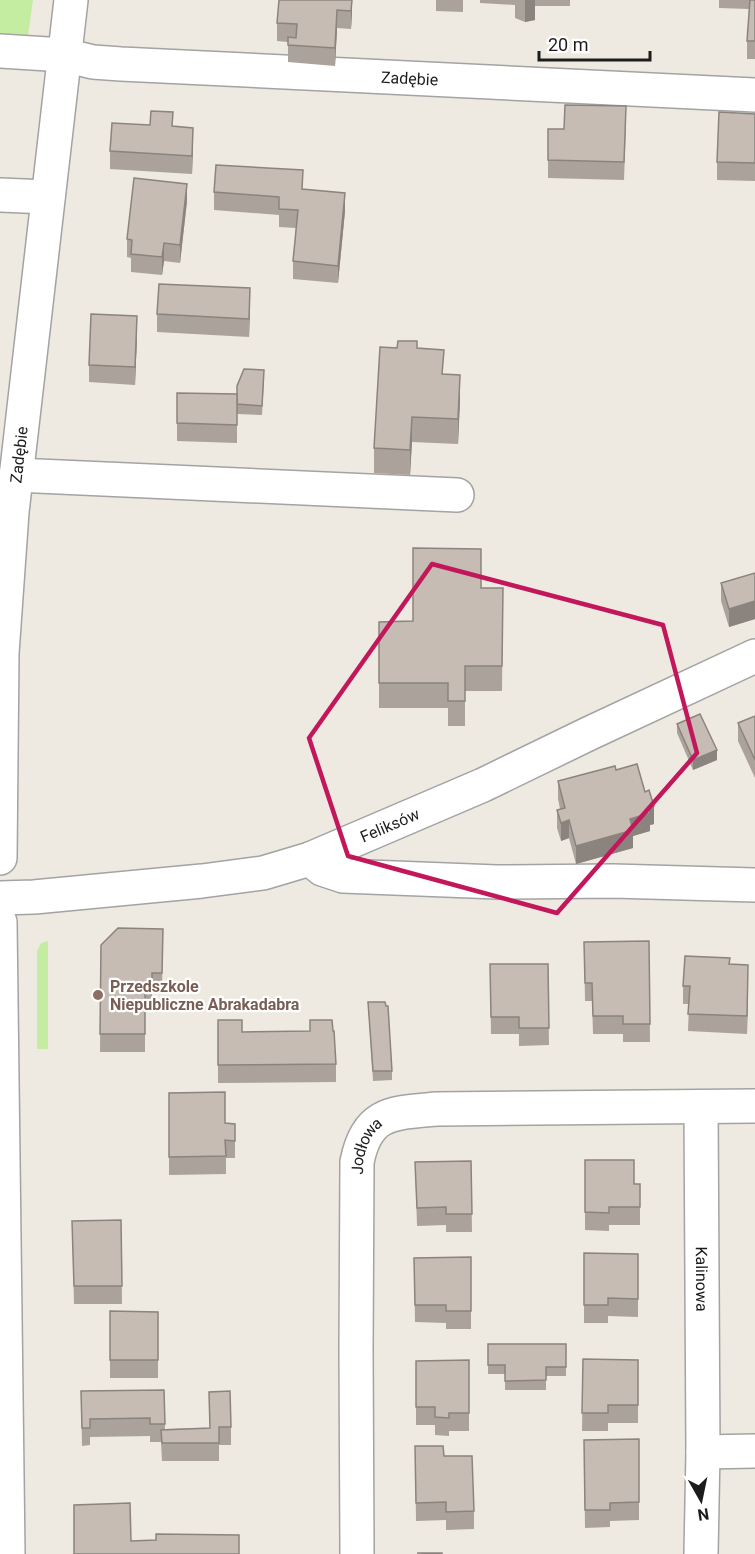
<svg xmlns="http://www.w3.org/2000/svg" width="755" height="1554" font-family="Roboto,sans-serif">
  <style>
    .grass { fill: #c5eda2 }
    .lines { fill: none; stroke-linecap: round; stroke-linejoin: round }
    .minor-casing { stroke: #a3a3a3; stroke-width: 36 }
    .minor { stroke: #fff; stroke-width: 33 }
    .wall { fill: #aaa29b }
    .shaded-wall { fill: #8b847e }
    .building { fill: #c6bcb4; stroke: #8b847e; stroke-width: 1.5 }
    .marked { fill: none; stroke: #c2185b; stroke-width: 4.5; stroke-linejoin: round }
    .education-dot { fill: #8d6e63; stroke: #fff; stroke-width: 2 }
    .labels { text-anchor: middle; stroke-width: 4.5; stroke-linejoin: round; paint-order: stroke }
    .street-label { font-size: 16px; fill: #1c1c1c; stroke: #fff }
    .education-label { font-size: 16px; font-weight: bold; fill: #785e54; stroke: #fff; text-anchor: start }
  </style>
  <rect width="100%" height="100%" fill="#eeeae1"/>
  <g class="grass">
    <path d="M0,0H33L28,36L0,38Z"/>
    <path d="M48,941V1049H37V951L41,943Z"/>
  </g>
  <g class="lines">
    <g class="minor-casing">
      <g id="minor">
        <path id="s1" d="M0,51L64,55L93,62L121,64L755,95"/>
        <path d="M0,195L48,197"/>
        <path d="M16,475L457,495"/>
        <path id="s2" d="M0,858L2,653L12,512L71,0"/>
        <path d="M310,859L322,869L343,876L497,882L613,881L755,885"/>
        <path id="s3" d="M0,898L34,897L202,881L263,873L310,859L483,785L588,734L755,656"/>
        <path d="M0,922L8,1554"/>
        <path id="s4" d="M701,1107L703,1452L701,1554"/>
        <path d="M703,1452L755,1451"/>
        <path id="s5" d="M357,1554L356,1348L357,1162C367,1111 393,1113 437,1109L755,1106"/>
      </g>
    </g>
    <use href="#minor" class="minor"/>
  </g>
  <g class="wall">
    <path d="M352,0L351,29L337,28L335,66L288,62V42L277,41V23Z"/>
    <path d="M436,0H463V12L436,11Z"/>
    <path d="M480,0H570V6H535V20L525,22L515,18V5L480,3Z"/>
    <path d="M719,0H755V59H747V41L749,9L719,8Z"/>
    <path d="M755,114V181L717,180V162Z"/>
    <path d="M626,124L624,180L548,178V129H564Z"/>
    <path d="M173,126L193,146L192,174L110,169V151Z"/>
    <path d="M303,189L345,211L338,283L293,279V261L296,228L279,227V215L214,210V192Z"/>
    <path d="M187,201L180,263L164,261L162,275L131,272V258L127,257V239Z"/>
    <path d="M250,306L249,337L157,332V314Z"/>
    <path d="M137,334L135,385L89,382V365Z"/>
    <path d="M417,348L444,374L460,400L458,444L412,442L410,475L374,473V448Z"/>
    <path d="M264,380L262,415L237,414V386Z"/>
    <path d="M177,393L237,394V443L177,441Z"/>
    <path d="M755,573V619L729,627L721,601V583Z"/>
    <path d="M481,588H503L502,691H465V726H448V708H379V622L413,621Z"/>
    <path d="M755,716V778L738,741V723Z"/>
    <path d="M677,724L717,760L693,770L677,733Z"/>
    <path d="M616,770L654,824L650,825V831L633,836V848L576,864L569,838L561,841L557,828V810L560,809L558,799V781Z"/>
    <path d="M163,929L162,991H152V999L145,1000V1052H100L101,945Z"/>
    <path d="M649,941L650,1042H623V1034H593L592,1001H585L584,942Z"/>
    <path d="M490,964H548L549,1045L519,1046V1034H491Z"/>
    <path d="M730,964L748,983L747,1034L688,1031L689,1004H683V986Z"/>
    <path d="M368,1002L392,1071V1080L373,1081Z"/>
    <path d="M218,1020L242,1032L333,1031L336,1064V1082L218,1083Z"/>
    <path d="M169,1093L225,1123L235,1124V1158H226V1174L169,1175Z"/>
    <path d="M585,1160L634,1184H640V1225H609V1231L585,1230Z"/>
    <path d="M471,1161L472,1232H446V1225L417,1226L415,1162Z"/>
    <path d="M121,1220L122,1304H74L72,1221Z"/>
    <path d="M584,1253L638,1254V1317L608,1316V1323H584Z"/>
    <path d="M471,1257V1329H446V1323L415,1322L414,1258Z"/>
    <path d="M110,1311L158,1312V1378H110Z"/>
    <path d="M488,1344H566V1376H546V1390H505V1374H488Z"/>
    <path d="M583,1359L638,1360V1423H608V1431H582Z"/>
    <path d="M469,1360V1431H449V1436L435,1435V1425H416V1361Z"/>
    <path d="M164,1390L165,1429L210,1428L209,1392L231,1427V1445H219V1461H162L161,1442H150V1436L90,1437V1445L82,1446L81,1391Z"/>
    <path d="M639,1439V1520L610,1521V1527L585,1528L584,1440Z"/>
    <path d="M415,1446L444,1456L474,1511V1529L446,1530V1520L416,1521Z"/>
  </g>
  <g class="shaded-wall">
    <path d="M352,0V15L351,29V11Z"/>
    <path d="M525,0H535V20L525,22Z"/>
    <path d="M337,10V28L335,66V48Z"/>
    <path d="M193,128V146L192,174V156Z"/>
    <path d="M187,184V201L180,263V245Z"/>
    <path d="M345,193V211L338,283V266Z"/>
    <path d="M164,243V261L162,275V257Z"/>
    <path d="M250,288V306L249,337V319Z"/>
    <path d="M137,316V334L135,385V367Z"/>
    <path d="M460,375V400L458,444V419Z"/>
    <path d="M412,417V442L410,475V450Z"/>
    <path d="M755,601V619L729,627V609Z"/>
    <path d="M717,750V760L693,770V760Z"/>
    <path d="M654,806V824L650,825V831L633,836V848L576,864V846L630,819L649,808Z"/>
    <path d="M569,820V838L561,841V823Z"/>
    <path d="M748,965V983L747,1034V1016Z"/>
  </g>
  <g class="building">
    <path d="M279,0H352L351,11L337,10L335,48L288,45V37L296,38L297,24L277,23Z"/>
    <path d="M750,0H755V41H747Z"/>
    <path d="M565,105L626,106L624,162L548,160V129H564Z"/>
    <path d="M151,111L173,112L172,126L193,128L192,156L110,151L112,123L150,125Z"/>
    <path d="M719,112L755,114V163L717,162Z"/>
    <path d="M216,165L303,170L302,189L345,193L338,266L293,261L298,210L279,209V197L214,192Z"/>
    <path d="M134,178L187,184L180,245L164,243L162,257L131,254L132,240L127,239Z"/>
    <path d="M159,284L250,288L249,319L157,314Z"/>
    <path d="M91,314L137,316L135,367L89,365Z"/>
    <path d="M398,341H417V348L444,350L442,374L460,375L458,419L412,417L410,450L374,448L380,347L397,348Z"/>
    <path d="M244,369L264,370L262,406L237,404V386Z"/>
    <path d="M177,393L237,394V425L177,423Z"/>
    <path d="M413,548L481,549V588H503L502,666H465V701H448V683H379V622L413,621Z"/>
    <path d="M755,573V601L729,609L721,583Z"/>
    <path d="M700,714L717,750L693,760L677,724Z"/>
    <path d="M755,716V760L738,723Z"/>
    <path d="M637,764L645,792L649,790L654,806L649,808L650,813L630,819L633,830L576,846L569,820L561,823L557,810L565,808L558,781L615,766L616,770Z"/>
    <path d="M118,928L163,929L162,973H152V981L145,982V1034H100L101,945Z"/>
    <path d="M649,941L650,1024H623V1016H593L592,983H585L584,942Z"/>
    <path d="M685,956L730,958L729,964L748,965L747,1016L688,1014L690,986H683Z"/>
    <path d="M490,964H548L549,1028H519V1017H491Z"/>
    <path d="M368,1002H385L386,1006H388L392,1071H373Z"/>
    <path d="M218,1020H242V1032L310,1031V1020H332L333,1031H334L336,1064L218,1065Z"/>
    <path d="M225,1092V1123L235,1124V1141L225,1140L226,1156L169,1157V1093Z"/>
    <path d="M585,1160H634V1184H640V1207H609V1213L585,1212Z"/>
    <path d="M471,1161L472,1214H446V1207L417,1208L415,1162Z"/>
    <path d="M121,1220L122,1286H74L72,1221Z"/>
    <path d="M584,1253L638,1254V1299L608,1298V1305H584Z"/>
    <path d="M471,1257V1311H446V1305H415L414,1258Z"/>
    <path d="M110,1311L158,1312V1360H110Z"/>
    <path d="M488,1344H566V1367H546V1380L505,1381V1365H488Z"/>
    <path d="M583,1359L638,1360V1405H608V1413H582Z"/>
    <path d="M469,1360V1413H449V1418L435,1417V1407H416V1361Z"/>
    <path d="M164,1390L165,1424H150V1418L90,1419V1428H82L81,1391Z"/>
    <path d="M230,1391L231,1427H219V1443H162L161,1430L210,1428L209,1392Z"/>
    <path d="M639,1439V1502L610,1503V1510H585L584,1440Z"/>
    <path d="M415,1446H443L444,1456H472L474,1511L446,1512V1502L416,1503Z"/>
    <path d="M130,1503L131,1541L156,1540V1534L239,1535V1554H74V1505Z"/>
    <path d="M417,1553H442V1554Z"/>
  </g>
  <path class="marked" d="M432,564L663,625L697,753L557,913L348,856L309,738Z"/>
  <circle class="education-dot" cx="98" cy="995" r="6"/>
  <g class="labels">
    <g class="street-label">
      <text dy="6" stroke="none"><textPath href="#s1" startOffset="411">Zadębie</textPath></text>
      <text dy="6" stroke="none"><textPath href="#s2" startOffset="404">Zadębie</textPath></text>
      <text dy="6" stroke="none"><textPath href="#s3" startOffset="400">Feliksów</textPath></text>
      <text dy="6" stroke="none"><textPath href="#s5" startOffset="410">Jodłowa</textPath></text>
      <text dy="6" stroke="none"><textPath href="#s4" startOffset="172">Kalinowa</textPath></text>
    </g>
    <g class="education-label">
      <text x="110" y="992">Przedszkole<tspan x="110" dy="18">Niepubliczne Abrakadabra</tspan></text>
    </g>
  </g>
  <g transform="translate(701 1500) rotate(171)" stroke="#ffffff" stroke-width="4.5" paint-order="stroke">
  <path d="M0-4.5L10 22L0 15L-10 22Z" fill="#1c1c1c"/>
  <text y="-9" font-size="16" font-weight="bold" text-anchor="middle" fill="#1c1c1c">N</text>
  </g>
  <path d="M539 51v9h111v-9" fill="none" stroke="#1c1c1c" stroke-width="3"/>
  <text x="548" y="51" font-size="18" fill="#1c1c1c" stroke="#ffffff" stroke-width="4.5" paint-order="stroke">20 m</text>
</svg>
